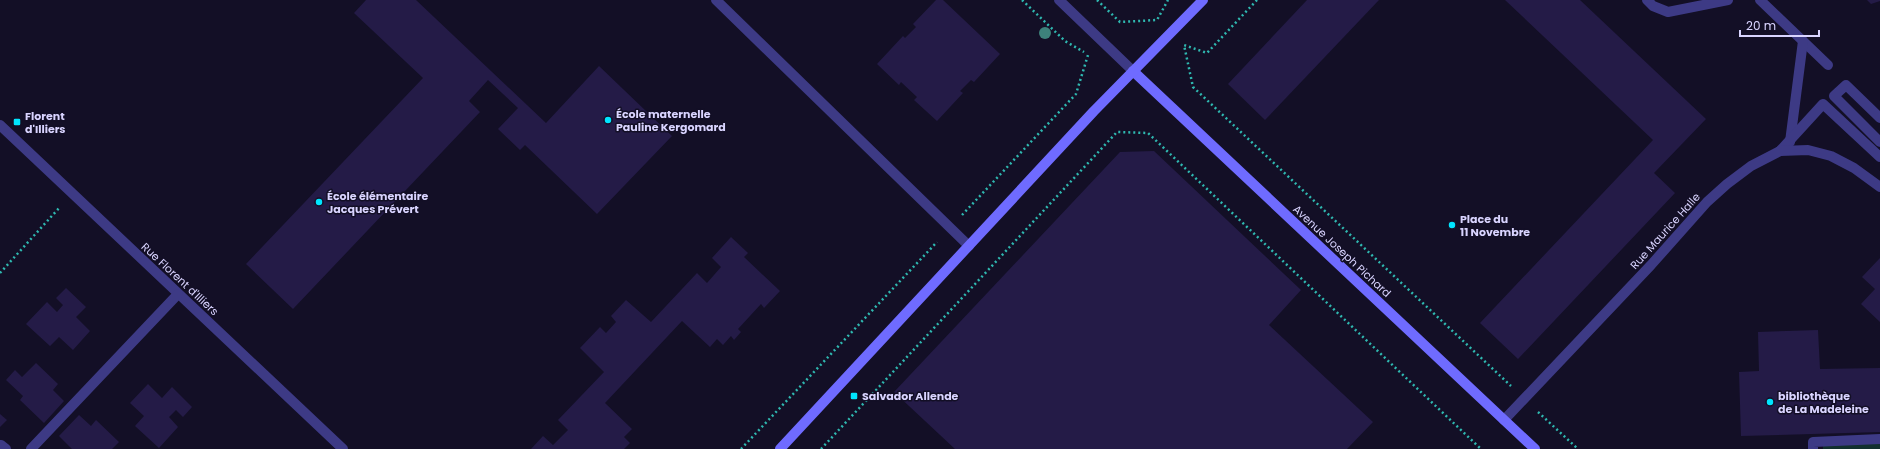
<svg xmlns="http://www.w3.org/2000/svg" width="1880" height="449" font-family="Poppins,sans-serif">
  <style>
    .green { fill: #12302f }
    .building { fill: #241b47 }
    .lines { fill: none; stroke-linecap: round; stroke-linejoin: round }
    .path { stroke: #2fb8b0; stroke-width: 2.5; stroke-dasharray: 2 3; stroke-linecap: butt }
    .lane { stroke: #3d3a85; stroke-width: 10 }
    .street { stroke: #3d3a85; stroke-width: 10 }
    .secondary { stroke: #6f6bff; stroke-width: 10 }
    .tree { fill: #3d827b }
    .poi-dot { fill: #00e5ff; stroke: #130f26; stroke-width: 1.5 }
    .labels { text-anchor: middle; stroke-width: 3; stroke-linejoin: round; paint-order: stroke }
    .poi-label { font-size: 11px; font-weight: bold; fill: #d9d4ff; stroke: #130f26; text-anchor: start }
    .street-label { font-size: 11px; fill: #d9d4ff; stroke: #130f26 }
  </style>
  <rect width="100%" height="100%" fill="#130f26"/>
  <rect class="green" x="1823" y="443" width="57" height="6"/>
  <g class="building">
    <path d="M366,0H416L546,123L599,66L672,136L597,214L525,145L520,150L498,129L518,108L488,80L469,101L480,112L293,309L246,264L423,78L354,13Z"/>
    <path d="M936,0H943L1000,54L974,82L971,80L960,91L963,93L937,121L914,100L917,97L901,82L899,85L877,64L903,36L905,38L916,27L913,24Z"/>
    <path d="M1307,0H1379L1265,120L1228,84Z"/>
    <path d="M1505,0H1580L1706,119L1654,173L1675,193L1518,359L1480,323L1653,140Z"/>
    <path d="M1867,0H1880V1L1871,4Z"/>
    <path d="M1154,151L1301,290L1269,325L1373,422L1347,449H955L894,392L1120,152Z"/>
    <path d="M731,237L748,253L744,257L780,291L764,308L761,304L738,329L741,332L734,340L731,336L723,345L717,339L710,347L682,321L605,403L632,429L624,437L630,443L624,449H531L543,436L553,445L568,430L558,420L604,372L580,348L600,327L606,333L616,322L611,316L626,300L651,322L697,273L707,283L721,267L712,258Z"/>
    <path d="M1880,258V322L1861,304L1875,289L1862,277Z"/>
    <path d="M66,288L86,307L76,317L90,331L73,350L59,337L50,346L26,324L47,302L57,312L63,305L56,298Z"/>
    <path d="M1818,330L1820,369L1880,368V432L1741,436L1739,372L1759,371L1758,332Z"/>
    <path d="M36,363L58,384L53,390L64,401L44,423L20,400L23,396L6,380L15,370L22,377Z"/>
    <path d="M148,384L162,398L172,387L192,407L183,417L176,410L169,417L178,427L159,448L135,426L144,416L130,403Z"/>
    <path d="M0,414L7,420L0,427Z"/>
    <path d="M79,415L91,426L96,420L119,442L112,449H72L59,436Z"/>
  </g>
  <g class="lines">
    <g class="path">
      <path d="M1022,0L1065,41L1084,52"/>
      <path d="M1097,0L1120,22L1157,20L1168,0"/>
      <path d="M1257,0L1207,53L1184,45L1193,87L1511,386"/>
      <path d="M962,215L1076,94L1088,55"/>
      <path d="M0,273L60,207"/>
      <path d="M1538,412L1578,449"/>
      <path d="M741,449L937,242"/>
      <path d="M821,449L1117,132L1148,133L1481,449"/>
    </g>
    <path class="lane" d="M716,0L969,246"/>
    <g class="street">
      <path d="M1059,0L1133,71"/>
      <path d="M1647,0L1653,6L1668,12L1728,0"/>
      <path d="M1760,0L1828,65"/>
      <path d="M1880,118L1846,85L1834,96L1880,142"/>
      <path d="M0,125L343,449"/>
      <path d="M1790,142L1803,41"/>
      <path d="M1780,151L1823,104L1880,157"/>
      <path d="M1504,420L1651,265L1707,202L1727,184L1751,166L1780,151L1808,150L1831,156L1854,168L1880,187"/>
      <path d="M1,445L6,449"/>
      <path d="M31,449L178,294"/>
      <path d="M1813,449V442L1880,439"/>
    </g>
    <g class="secondary">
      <path d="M1133,71L1535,449"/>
      <path d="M780,449L1094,111L1203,0"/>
    </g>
  </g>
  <circle class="tree" cx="1045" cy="33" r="6"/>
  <g class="poi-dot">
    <circle cx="608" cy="120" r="4"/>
    <rect x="13" y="118" width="8" height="8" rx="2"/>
    <circle cx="319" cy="202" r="4"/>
    <circle cx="1452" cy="225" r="4"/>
    <rect x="850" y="392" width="8" height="8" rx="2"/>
    <circle cx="1770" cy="402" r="4"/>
  </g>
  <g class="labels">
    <g class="poi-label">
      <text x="616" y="118">École maternelle<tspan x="616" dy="13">Pauline Kergomard</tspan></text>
      <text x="25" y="120">Florent<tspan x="25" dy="13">d'Illiers</tspan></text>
      <text x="327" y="200">École élémentaire<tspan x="327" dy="13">Jacques Prévert</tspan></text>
      <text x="1460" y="223">Place du<tspan x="1460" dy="13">11 Novembre</tspan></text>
      <text x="862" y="400">Salvador Allende</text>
      <text x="1778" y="400">bibliothèque<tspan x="1778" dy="13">de La Madeleine</tspan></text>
    </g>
    <g class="street-label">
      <text transform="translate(1665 231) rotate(-48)" y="4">Rue Maurice Halle</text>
      <text transform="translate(1342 251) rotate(43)" y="4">Avenue Joseph Pichard</text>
      <text transform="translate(180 279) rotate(43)" y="4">Rue Florent d'Illiers</text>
    </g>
  </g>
  <path d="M1740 30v6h79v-6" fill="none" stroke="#d9d4ff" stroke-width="2"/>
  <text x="1746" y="30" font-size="12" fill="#d9d4ff" stroke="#130f26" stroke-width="3" paint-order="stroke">20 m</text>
</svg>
